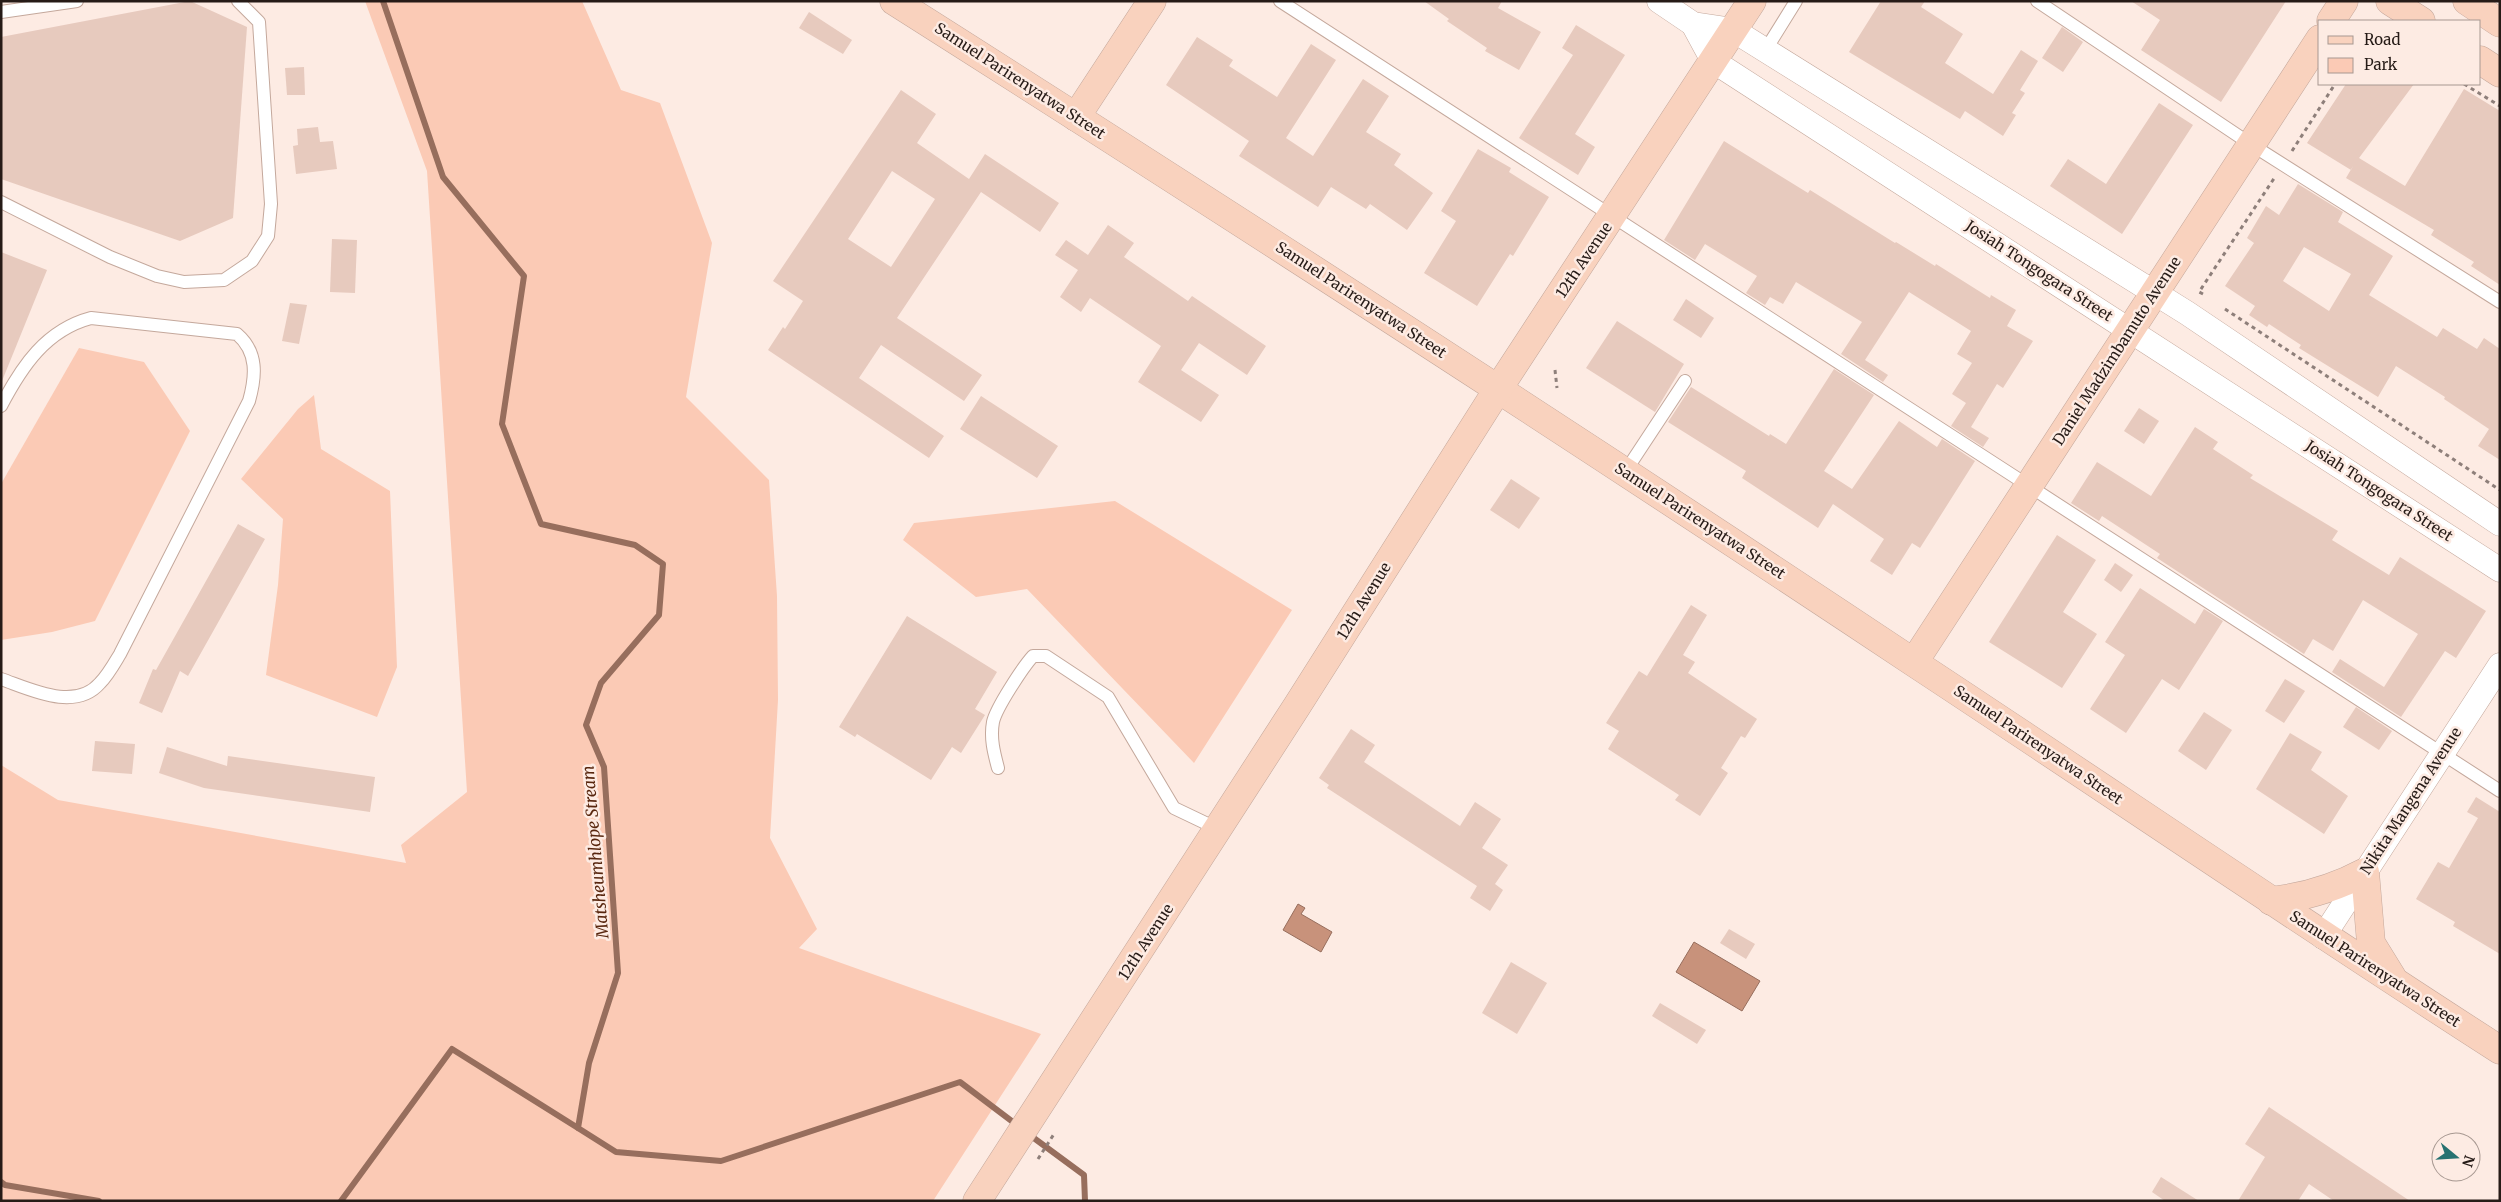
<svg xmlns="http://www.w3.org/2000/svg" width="2501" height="1202" font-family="Merriweather,serif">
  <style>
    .green { fill: #fbcab5 }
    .water { fill: #c8927b; stroke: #976e5d }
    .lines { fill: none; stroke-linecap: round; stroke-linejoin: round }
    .stream { stroke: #976e5d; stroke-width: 6 }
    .building { fill: #e7cabe; fill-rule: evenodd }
    .lane-casing { stroke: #c4a89c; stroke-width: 14 }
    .street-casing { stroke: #c4a89c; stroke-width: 25 }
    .secondary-casing { stroke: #c4a89c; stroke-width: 29 }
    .path { stroke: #8e7f7a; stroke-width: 3; stroke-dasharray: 4 4; stroke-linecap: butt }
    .lane { stroke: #fff; stroke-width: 12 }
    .street { stroke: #fff; stroke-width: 24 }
    .secondary { stroke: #f9d2be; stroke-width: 28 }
    .labels { text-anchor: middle; stroke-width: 5; stroke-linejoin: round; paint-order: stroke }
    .street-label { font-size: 15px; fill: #261b17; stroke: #fdebe3 }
    .water-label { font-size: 16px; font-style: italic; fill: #58260e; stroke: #fdebe3 }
  </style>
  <rect width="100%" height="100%" fill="#fdebe3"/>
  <g class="green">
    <path d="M365,1H582L621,90L660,103L712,243L686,397L769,480L777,596L778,700L770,838L817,929L799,948L1041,1034L933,1201H1V765L58,800L406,863L401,845L467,792L427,171Z"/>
    <path d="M79,348L144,362L190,431L95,621L52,632L1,640V484Z"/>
    <path d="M314,395L321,449L390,491L397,667L377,717L266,675L278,585L283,519L241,479L298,409Z"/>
    <path d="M1115,501L1292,610L1194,763L1027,589L976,597L903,540L914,523Z"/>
  </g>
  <g class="water">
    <path d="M1298,904L1305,908L1301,914L1332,932L1321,952L1283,930Z"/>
    <path d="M1694,942L1760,981L1742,1011L1676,972Z"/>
  </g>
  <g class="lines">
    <g class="stream">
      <path d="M383,1L443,177L524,276L502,424L541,524L635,545L663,564L659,615L601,683L586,725L604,767L618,973L589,1063L578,1128L616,1152L721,1161L960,1082L1017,1125"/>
      <path d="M1027,1133L1084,1175L1085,1201"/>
      <path d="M1,1182L5,1185L99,1201"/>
      <path d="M341,1201L452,1049L578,1128"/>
    </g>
  </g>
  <g class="building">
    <path d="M190,1L247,27L233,218L180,241L1,179V37Z"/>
    <path d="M1424,1H1502L1498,8L1541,32L1519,70L1485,51L1487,48L1447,21L1449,19Z"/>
    <path d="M1881,1H1925L1921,7L1963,34L1945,63L1993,94L2021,50L2038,61L2020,90L2025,93L2012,113L2016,115L2003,136L1965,111L1960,119L1849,52Z"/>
    <path d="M2131,1H2286L2221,102L2141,50L2160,20Z"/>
    <path d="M809,12L852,40L843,54L799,28Z"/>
    <path d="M1576,25L1625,55L1575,134L1595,147L1578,175L1519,138L1573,55L1562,48Z"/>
    <path d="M2062,27L2083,42L2063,72L2042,58Z"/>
    <path d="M1197,37L1233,60L1229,66L1277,97L1311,44L1336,60L1286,138L1313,156L1363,79L1389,96L1366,132L1401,154L1394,165L1433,193L1407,230L1370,204L1366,209L1331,187L1318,207L1239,156L1249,141L1166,85Z"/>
    <path d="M304,67L305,95H287L285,68Z"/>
    <path d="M2346,84H2414L2359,158L2405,186L2464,89L2500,111V285L2471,266L2474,262L2431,235L2434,230L2346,178L2353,166L2351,170L2307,143Z"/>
    <path d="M901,90L936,114L917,143L969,179L985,154L1059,203L1040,232L981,192L897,318L982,375L964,401L881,345L859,378L944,436L929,458L768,350L783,327L785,329L803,301L773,281ZM892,171L935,199L891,267L848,239Z"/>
    <path d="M2159,103L2193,125L2122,234L2050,186L2068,159L2106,184Z"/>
    <path d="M318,127L320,142L333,141L337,169L296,174L293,146L298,145L297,129Z"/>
    <path d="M1724,141L1808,193L1810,190L1895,243L1896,242L1935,266L1936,264L1990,298L1991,295L2016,310L2007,326L2033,341L2003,388L1997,384L1971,427L1989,438L1983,447L1951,426L1966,403L1952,394L1972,363L1957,354L1971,331L1909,292L1865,360L1888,375L1883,382L1841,354L1862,322L1796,282L1783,304L1770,297L1765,305L1746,293L1757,276L1705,244L1695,260L1664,240Z"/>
    <path d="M1478,149L1511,168L1509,172L1549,197L1513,256L1510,254L1477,306L1424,273L1456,221L1441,211Z"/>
    <path d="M2298,184L2343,212L2338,222L2393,256L2369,295L2437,337L2443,328L2477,349L2484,338L2500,349V460L2478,446L2489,429L2444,399L2445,397L2396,366L2378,397L2299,348L2301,345L2269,324L2267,327L2249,315L2255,306L2225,286L2254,243L2247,238L2266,206L2279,215ZM2304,247L2351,274L2329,311L2283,281Z"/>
    <path d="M1108,225L1134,243L1124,257L1188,301L1192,296L1266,346L1247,375L1199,343L1181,370L1219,395L1201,422L1138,382L1161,346L1090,298L1081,312L1060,297L1078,270L1055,255L1066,240L1088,255Z"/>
    <path d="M332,239L357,240L355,293L330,292Z"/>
    <path d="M1,252L47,270L2,381H1Z"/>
    <path d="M1686,299L1714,318L1701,338L1673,320Z"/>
    <path d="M290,303L307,305L299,344L282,341Z"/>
    <path d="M1617,321L1684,364L1655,412L1586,368Z"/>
    <path d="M1834,369L1874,395L1824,471L1852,489L1899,421L1937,447L1942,439L1975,461L1920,548L1912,543L1892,575L1870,561L1884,539L1833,504L1818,528L1742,478L1746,471L1668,422L1691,387L1769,436L1770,434L1786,444Z"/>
    <path d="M981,396L1058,446L1037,478L960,429Z"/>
    <path d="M2139,408L2159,421L2144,444L2124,431Z"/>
    <path d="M2195,427L2218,442L2213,449L2253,475L2250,478L2338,531L2332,540L2389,575L2400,557L2486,611L2456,658L2445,651L2401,717L2332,672L2340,659L2384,687L2418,634L2363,600L2333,651L2313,639L2304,654L2157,558L2160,554L2102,516L2099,521L2071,503L2097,462L2151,496Z"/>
    <path d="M1511,479L1540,498L1519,529L1490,510Z"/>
    <path d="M238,524L265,539L188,676L180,671L162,713L139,703L153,669L156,670Z"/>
    <path d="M2057,535L2096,560L2063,612L2097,634L2062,688L1989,642Z"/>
    <path d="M2115,563L2133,575L2121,592L2104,580Z"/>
    <path d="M2140,588L2195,624L2204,609L2223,621L2179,690L2162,679L2126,733L2090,709L2125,655L2105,642Z"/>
    <path d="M1691,605L1707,615L1683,655L1695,662L1688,673L1757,719L1745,738L1741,736L1721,768L1728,773L1700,816L1675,800L1679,795L1608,749L1619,731L1606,723L1639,671L1647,676Z"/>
    <path d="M907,616L997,672L975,709L985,715L961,753L952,747L931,780L857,734L855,737L839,727Z"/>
    <path d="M2285,679L2305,691L2284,723L2265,711Z"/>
    <path d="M2356,707L2392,731L2379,750L2343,727Z"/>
    <path d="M2204,712L2232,730L2206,770L2178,751Z"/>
    <path d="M1351,729L1375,745L1364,762L1460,826L1475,802L1501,819L1482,848L1508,865L1495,884L1503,890L1490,911L1470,898L1477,886L1327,788L1329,785L1319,778Z"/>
    <path d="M2290,733L2322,752L2311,770L2348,796L2324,834L2256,789Z"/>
    <path d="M95,741L135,744L132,774L92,771Z"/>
    <path d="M167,747L227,766L228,756L375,777L370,812L204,788L159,773Z"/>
    <path d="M2476,797L2500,812V954L2453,926L2455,922L2416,899L2438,862L2449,868L2478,818L2467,812Z"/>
    <path d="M1729,929L1755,944L1746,959L1720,943Z"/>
    <path d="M1511,962L1547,983L1517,1034L1482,1013Z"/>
    <path d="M1660,1003L1706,1030L1697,1044L1652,1016Z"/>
    <path d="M2269,1107L2410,1201H2334L2309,1184L2298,1201H2238L2265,1157L2245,1144Z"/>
    <path d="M2161,1177L2199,1201H2165L2152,1192Z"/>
  </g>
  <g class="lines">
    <g class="lane-casing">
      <g id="lane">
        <path d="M1280,1L2500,791"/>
        <path d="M2037,1L2252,145L2500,302"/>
        <path d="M1,12L77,1"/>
        <path d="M1765,51L1796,1"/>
        <path d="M1,202L110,257L157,276L184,282L224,280L252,261L268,236L271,204L259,22L238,1"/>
        <path d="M1,406C22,366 46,330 91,318L237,334C258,352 256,376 249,401L120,654C114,664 108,675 100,683C75,712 30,689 1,679"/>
        <path d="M1625,472L1685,381"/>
        <path d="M998,768C994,753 990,738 993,722C996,708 1023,667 1033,656H1046L1108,697L1174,808L1218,829"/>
      </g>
    </g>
    <g class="street-casing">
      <g id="street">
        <path d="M1659,1L1693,24L1733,30L2187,313L2500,524"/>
        <path d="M1693,24L1713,61L2500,570"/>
        <path d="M2323,937L2500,665"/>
      </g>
    </g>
    <g class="secondary-casing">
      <g id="secondary">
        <path d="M894,1C1236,218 1576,438 1913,662C2109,791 2302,923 2500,1050"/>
        <path d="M2390,1L2421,21"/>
        <path d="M2467,1L2500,23"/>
        <path d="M2331,21L2344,1"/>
        <path d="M2480,60L2500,73"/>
        <path d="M1076,117L1152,1"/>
        <path d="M1914,662L2320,39"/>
        <path d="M2271,901C2305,897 2335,888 2365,872L2371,943L2392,977"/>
        <path d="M977,1201L1297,706L1498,389L1752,1"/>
      </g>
    </g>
    <g class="path">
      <path d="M2464,84L2500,106"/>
      <path d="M2292,151L2335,84"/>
      <path d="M2203,294L2199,292L2275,177"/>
      <path d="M2225,309L2500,490"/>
      <path d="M1555,370L1557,388"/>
      <path d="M1038,1159L1054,1134"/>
    </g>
    <use href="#lane" class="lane"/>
    <use href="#street" class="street"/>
    <use href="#secondary" class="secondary"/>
  </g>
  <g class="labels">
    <g class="street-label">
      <text transform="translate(1020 81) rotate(33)" y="5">Samuel Parirenyatwa Street</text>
      <text transform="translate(1584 260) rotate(-56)" y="5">12th Avenue</text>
      <text transform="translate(2039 271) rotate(33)" y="5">Josiah Tongogara Street</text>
      <text transform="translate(1361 300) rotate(33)" y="5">Samuel Parirenyatwa Street</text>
      <text transform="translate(2117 351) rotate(-57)" y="5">Daniel Madzimbamuto Avenue</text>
      <text transform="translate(2379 491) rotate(33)" y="5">Josiah Tongogara Street</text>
      <text transform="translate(1700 521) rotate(33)" y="5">Samuel Parirenyatwa Street</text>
      <text transform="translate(1364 601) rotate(-58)" y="5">12th Avenue</text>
      <text transform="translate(2038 745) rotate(34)" y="5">Samuel Parirenyatwa Street</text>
      <text transform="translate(2411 801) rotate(-57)" y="5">Nikita Mangena Avenue</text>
      <text transform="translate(1146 942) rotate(-57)" y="5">12th Avenue</text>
      <text transform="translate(2375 969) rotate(33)" y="5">Samuel Parirenyatwa Street</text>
    </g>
    <g class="water-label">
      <text transform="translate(595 852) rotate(-95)" y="6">Matsheumhlope Stream</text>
    </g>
  </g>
  <rect width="2501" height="1202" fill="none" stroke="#261b17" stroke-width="5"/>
  <rect x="2318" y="20" width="162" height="65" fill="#fdebe3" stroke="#a79891"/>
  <rect x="2328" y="36" width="25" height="8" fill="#f9d2be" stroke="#a79891"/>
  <text x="2364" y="45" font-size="15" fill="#261b17">Road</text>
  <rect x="2328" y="58" width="25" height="15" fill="#fbcab5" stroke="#a79891"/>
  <text x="2364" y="70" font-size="15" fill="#261b17">Park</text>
  <g transform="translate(2456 1157) rotate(108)"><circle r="24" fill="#fdebe3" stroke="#a79891"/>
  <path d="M0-4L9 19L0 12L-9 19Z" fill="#277271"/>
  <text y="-8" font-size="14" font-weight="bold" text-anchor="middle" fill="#261b17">N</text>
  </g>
</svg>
